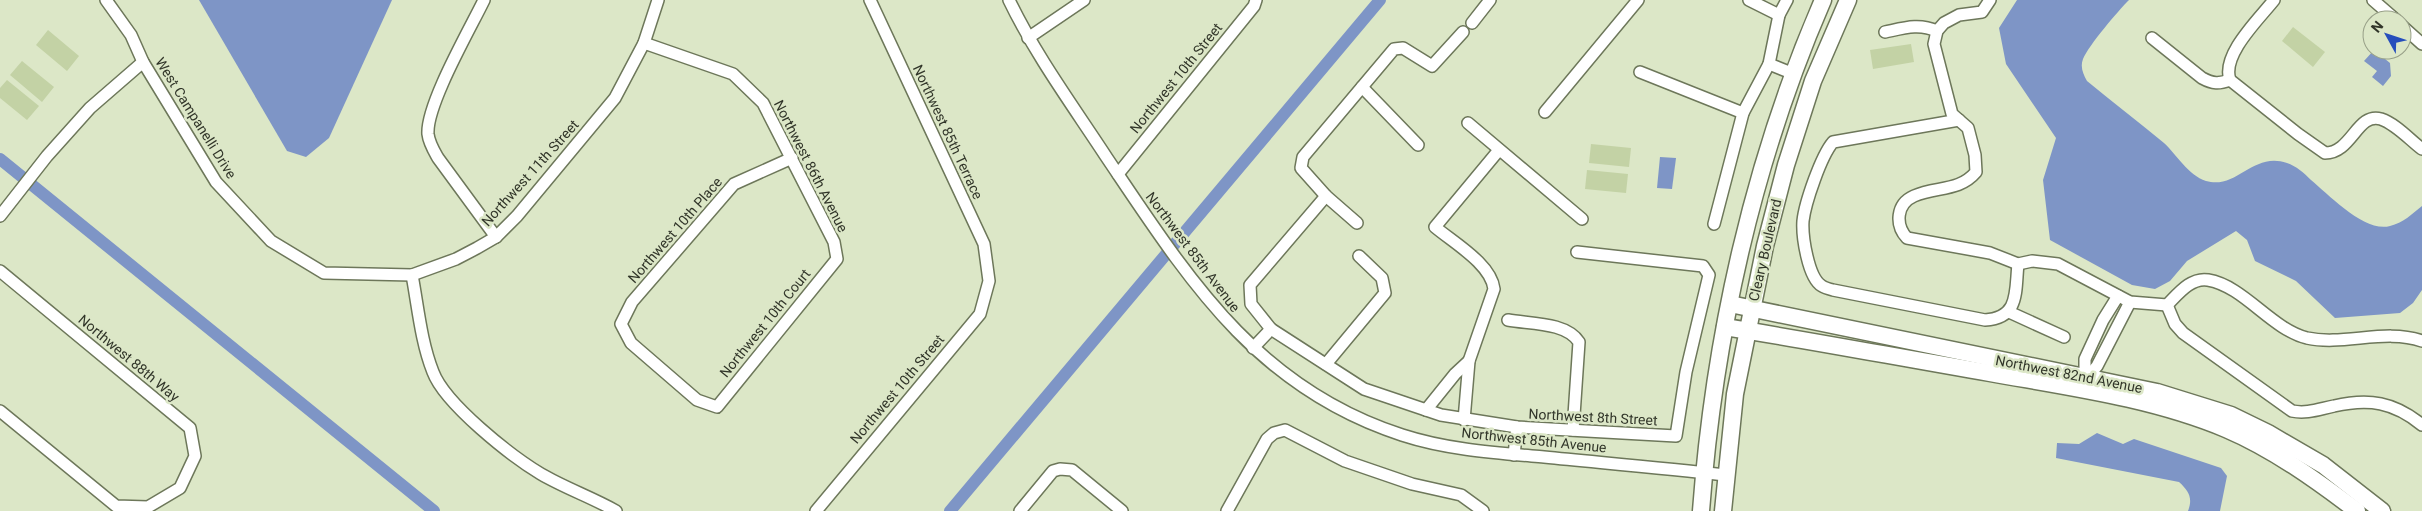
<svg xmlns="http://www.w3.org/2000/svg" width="2422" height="511" font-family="Roboto,sans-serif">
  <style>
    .green { fill: #c3d2a5 }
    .water { fill: #7e95c6 }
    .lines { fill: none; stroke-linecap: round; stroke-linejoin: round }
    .canal { stroke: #7e95c6; stroke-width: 12 }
    .street-casing { stroke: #6d775a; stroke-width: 14 }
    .secondary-casing { stroke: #6d775a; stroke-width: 19 }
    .street { stroke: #fff; stroke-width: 11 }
    .secondary { stroke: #fff; stroke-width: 16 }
    .labels { text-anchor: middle; stroke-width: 5; stroke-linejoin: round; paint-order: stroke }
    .street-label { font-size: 14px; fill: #313529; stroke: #dce7c7 }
  </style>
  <rect width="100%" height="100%" fill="#dce7c7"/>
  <g class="green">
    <path d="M2293,27L2325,52L2313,67L2282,41Z"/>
    <path d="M48,30L79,56L67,71L36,45Z"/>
    <path d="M1911,44L1914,62L1873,69L1870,50Z"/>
    <path d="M22,61L54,87L42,102L10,75Z"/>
    <path d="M7,80L39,106L27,120L0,98V88Z"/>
    <path d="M1591,144L1631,148L1629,167L1589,163Z"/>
    <path d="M1587,170L1628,174L1626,193L1585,189Z"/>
  </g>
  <g class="water">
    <path d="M199,0H392L329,138L306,157L287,151Z"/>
    <path d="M2017,0H2129C2118,11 2089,45 2083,59C2080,67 2083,74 2087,81C2112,102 2139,122 2164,143C2177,155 2188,175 2206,181C2237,190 2253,151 2287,163C2296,166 2304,173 2311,180C2329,195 2365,233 2390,226C2403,223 2412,214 2422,206V290L2413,303L2400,313L2335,318L2296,281L2255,261L2247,240L2236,231L2187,261L2170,281L2155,289L2132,285L2050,240L2043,180L2056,138L2006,64L1999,28Z"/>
    <path d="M2374,50L2390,63L2391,76L2383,86L2372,77L2377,71L2364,61Z"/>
    <path d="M1660,157L1676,158L1672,189L1657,188Z"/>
    <path d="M2097,433L2123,444L2134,439L2221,468L2227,476L2220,511H2188C2193,498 2189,491 2179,482L2056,458L2057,443L2079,444Z"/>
  </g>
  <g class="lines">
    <g class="canal">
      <path d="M0,159L434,511"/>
      <path d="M950,511L1380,0"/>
    </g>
    <g class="street-casing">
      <g id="street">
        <path d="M106,0L131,35L143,62L216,182L271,241L324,273L412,275L456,259L477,248L496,237L517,216L615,98L644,43L658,0"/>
        <path d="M484,0C470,29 426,105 428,134C429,143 434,151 438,158L496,237"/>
        <path d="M1009,0C1036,56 1073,106 1107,158C1188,278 1256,388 1402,435C1448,450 1497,453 1544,457C1605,463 1665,468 1725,475"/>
        <path d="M1749,0L1779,15"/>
        <path d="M1990,0L1982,12L1959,15L1944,23L1937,31L1934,44L1952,114L1968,128L1975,155L1976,172C1959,192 1936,186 1914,196C1896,204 1895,225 1907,238L1990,253L2018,264L2032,261L2058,264L2130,302L2167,305C2178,294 2191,277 2208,280C2244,286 2271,329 2307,338C2344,346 2386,328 2422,341"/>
        <path d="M2274,0C2259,19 2221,55 2230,80L2298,134L2325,153C2352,153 2357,112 2381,119C2396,124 2410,140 2422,149"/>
        <path d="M2373,0L2396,20"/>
        <path d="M1472,23L1490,0"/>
        <path d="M2402,26L2422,44"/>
        <path d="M1885,32C1904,28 1919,23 1937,31"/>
        <path d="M1028,38L1084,0"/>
        <path d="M2152,38L2202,78C2213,84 2219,84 2230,80"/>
        <path d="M644,43L733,74L763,103L834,242L837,259L717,407L697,400L631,343L621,324L632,302L734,184L792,158"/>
        <path d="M1769,64L1794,74"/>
        <path d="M1640,72L1743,113"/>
        <path d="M1362,87L1418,145"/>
        <path d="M1545,112L1638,0"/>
        <path d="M1959,120L1833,142C1821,156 1805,203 1803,221C1802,236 1808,278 1822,286C1825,288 1829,289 1833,290L1985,320C2020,318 2015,291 2018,264"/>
        <path d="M1468,123L1582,219"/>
        <path d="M1118,174L1254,6L1256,0"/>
        <path d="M0,216L47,156L90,108L143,62"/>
        <path d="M1357,223L1326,196L1301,168L1303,157L1394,49L1403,48L1432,66L1463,32"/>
        <path d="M1714,224L1743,113L1769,64L1779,15L1787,0"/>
        <path d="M0,271L190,428L195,456L180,488L148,507L116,506L0,411"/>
        <path d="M412,275C418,307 421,342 433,372C445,404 511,456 541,474C565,488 591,497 616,511"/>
        <path d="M2167,305L2175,324L2183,333L2292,411C2307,414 2319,409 2334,406C2369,398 2394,402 2422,425"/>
        <path d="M2009,312L2064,337"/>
        <path d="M1508,320C1530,324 1566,322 1579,342L1573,430"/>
        <path d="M1271,329L1364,389L1441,415L1517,427L1676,436L1686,372L1709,275L1703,266L1577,252"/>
        <path d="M1253,348L1271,329L1251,304L1250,285L1326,196"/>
        <path d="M1326,364L1385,293L1382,278L1359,256"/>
        <path d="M2086,379L2097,366L2130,302"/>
        <path d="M2085,383V359L2103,320L2118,296"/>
        <path d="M1426,410L1455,374L1469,361"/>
        <path d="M1464,420L1469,361L1494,289C1491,264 1454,243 1435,227L1499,150"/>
        <path d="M1514,455L1517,427"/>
        <path d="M816,511L980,314L989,281L984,244L870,0"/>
        <path d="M1020,511L1053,471L1060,469L1072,470L1122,511"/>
        <path d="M1227,511L1267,439L1274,433L1285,430L1345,461L1412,484L1461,495L1483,511"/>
      </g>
    </g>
    <g class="secondary-casing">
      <g id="secondary">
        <path d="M1730,304L2157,392L2231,415L2268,433L2323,465L2382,511"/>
        <path d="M1725,327C1813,341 1902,358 1990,373C2068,387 2152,398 2226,429C2273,449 2316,480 2357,511"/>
        <path d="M1701,511C1714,337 1753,161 1823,0"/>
        <path d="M1723,511L1735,394L1765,246L1786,165L1813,81L1848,0"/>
      </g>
    </g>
    <use href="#street" class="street"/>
    <use href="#secondary" class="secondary"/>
  </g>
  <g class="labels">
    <g class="street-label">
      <text transform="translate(1176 78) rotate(-51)" y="5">Northwest 10th Street</text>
      <text transform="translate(196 118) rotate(58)" y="5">West Campanelli Drive</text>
      <text transform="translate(948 132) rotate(65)" y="5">Northwest 85th Terrace</text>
      <text transform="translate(811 166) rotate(63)" y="5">Northwest 86th Avenue</text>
      <text transform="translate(530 173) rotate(-48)" y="5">Northwest 11th Street</text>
      <text transform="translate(675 230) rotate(-49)" y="5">Northwest 10th Place</text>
      <text transform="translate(1765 250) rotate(-77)" y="5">Cleary Boulevard</text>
      <text transform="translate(1193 252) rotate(53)" y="5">Northwest 85th Avenue</text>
      <text transform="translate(765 323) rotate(-51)" y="5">Northwest 10th Court</text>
      <text transform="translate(129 358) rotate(40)" y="5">Northwest 88th Way</text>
      <text transform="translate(2069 374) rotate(11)" y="5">Northwest 82nd Avenue</text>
      <text transform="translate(897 389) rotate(-50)" y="5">Northwest 10th Street</text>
      <text transform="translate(1593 417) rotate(3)" y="5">Northwest 8th Street</text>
      <text transform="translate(1534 440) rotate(6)" y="5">Northwest 85th Avenue</text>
    </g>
  </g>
  <g transform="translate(2387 35) rotate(310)"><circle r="24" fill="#dce7c7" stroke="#98a088"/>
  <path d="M0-4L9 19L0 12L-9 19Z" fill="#264ebc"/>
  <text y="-8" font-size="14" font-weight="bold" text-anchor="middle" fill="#313529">N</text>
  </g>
</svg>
